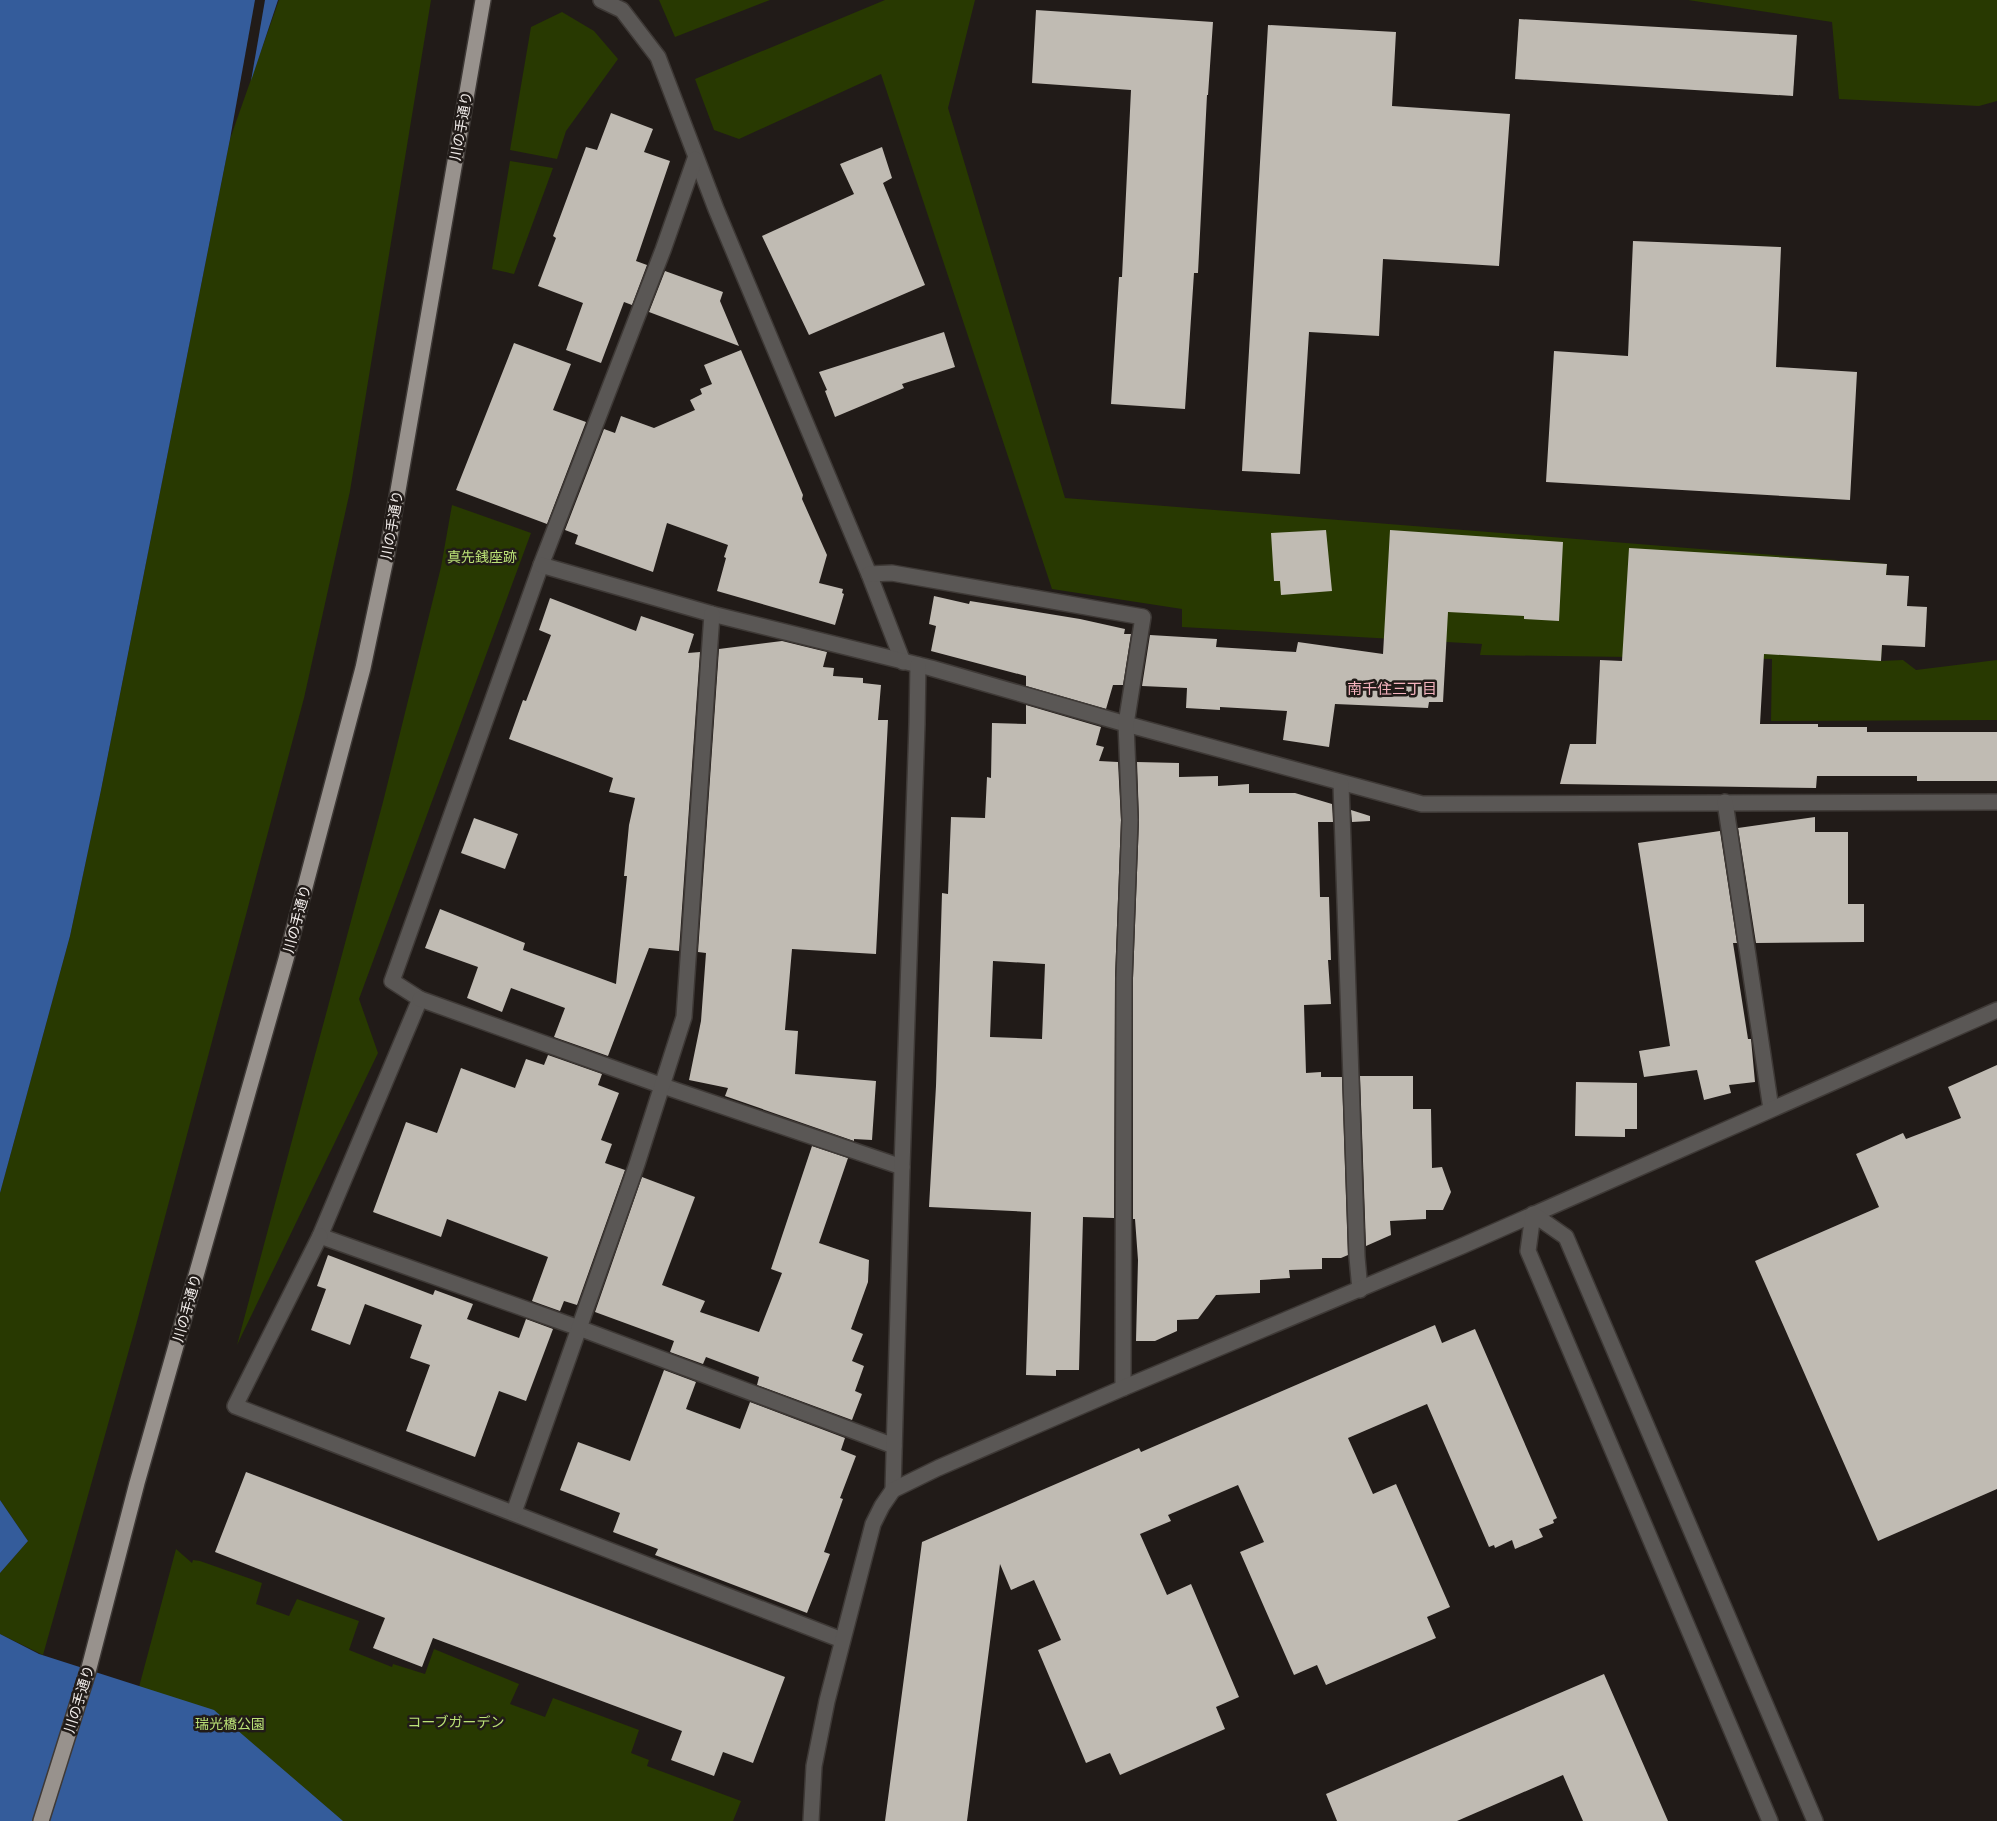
<svg xmlns="http://www.w3.org/2000/svg" width="1997" height="1821" font-family="'DM Sans','Noto Sans JP',sans-serif">
  <style>
    .green { fill: #283901 }
    .water { fill: #345c9b }
    .building { fill: #c0bbb3; fill-rule: evenodd }
    .lines { fill: none; stroke-linecap: round; stroke-linejoin: round }
    .minor-casing { stroke: #3e3936; stroke-width: 18 }
    .major-casing { stroke: #3e3936; stroke-width: 18 }
    .minor { stroke: #5a5755; stroke-width: 15 }
    .major { stroke: #98928d; stroke-width: 15 }
    .labels { text-anchor: middle; stroke-width: 5; stroke-linejoin: round; paint-order: stroke }
    .street-label { font-size: 14px; fill: #f3eeec; stroke: #211b18 }
    .park-label { font-size: 14px; fill: #bbe276; stroke: #211b18 }
    .neighbourhood-label { font-size: 15px; fill: #f6b3be; stroke: #211b18 }
  </style>
  <rect width="100%" height="100%" fill="#211b18"/>
  <g class="green">
    <path d="M279,0H431L350,491L304,698L136,1325L43,1655L0,1634V1573L28,1541L0,1500V1193L70,936L101,790L230,139Z"/>
    <path d="M659,0H770L675,37Z"/>
    <path d="M885,0H975L948,108L1065,498L1887,564L1881,661L1903,660L1916,670L1997,660V720L1771,721L1772,659L1480,655L1482,644L1182,627V609L1052,589L881,74L739,139L714,130L695,79Z"/>
    <path d="M1688,0H1997V101L1979,106L1839,99L1832,22Z"/>
    <path d="M562,12L594,31L618,59L566,131L557,159L510,150L531,27Z"/>
    <path d="M510,161L553,168L514,274L492,269Z"/>
    <path d="M452,505L531,533L359,999L378,1053L237,1345L383,802L441,567Z"/>
    <path d="M176,1549L192,1563L193,1560L200,1561L262,1583L256,1604L289,1616L297,1599L359,1621L349,1650L392,1667L393,1664L425,1674L434,1649L519,1684L510,1704L545,1717L553,1698L639,1730L631,1753L649,1760L647,1766L741,1801L733,1821H99L139,1687Z"/>
  </g>
  <g class="water">
    <path d="M0,0H255L230,139L101,790L70,936L0,1193Z"/>
    <path d="M265,0H278L251,81Z"/>
    <path d="M0,1500L28,1541L0,1573Z"/>
    <path d="M0,1634L39,1654L214,1710L343,1821H0Z"/>
  </g>
  <g class="building">
    <path d="M1036,10L1213,22L1208,95H1207L1198,273H1194L1185,409L1111,404L1119,277H1122L1131,90L1032,83Z"/>
    <path d="M1519,19L1797,35L1793,96L1515,79Z"/>
    <path d="M1268,25L1396,32L1392,106L1510,114L1499,266L1383,259L1379,336L1309,332L1300,474L1242,471Z"/>
    <path d="M611,113L653,129L644,152L670,161L636,261L647,265L632,305L624,302L601,363L566,350L583,303L538,286L556,238L553,236L586,147L597,150Z"/>
    <path d="M882,147L892,178L883,183L925,285L809,335L762,236L854,194L840,164Z"/>
    <path d="M1633,241L1781,247L1776,367L1857,372L1850,500L1546,482L1554,351L1628,356Z"/>
    <path d="M665,271L723,292L720,301L739,346L649,312Z"/>
    <path d="M944,332L955,367L902,384L904,388L835,417L825,391L827,390L819,372Z"/>
    <path d="M514,343L571,364L553,410L586,422L547,524L456,490Z"/>
    <path d="M741,350L803,495L802,499L827,555L819,583L843,589L842,593L844,594L835,625L717,591L726,558L724,557L728,545L667,523L653,572L575,544L578,535L565,530L604,429L615,433L621,416L654,428L695,410L690,400L702,394L700,389L712,384L704,365Z"/>
    <path d="M1326,530L1332,591L1281,595L1280,581H1274L1271,533Z"/>
    <path d="M1390,530L1563,542L1559,621L1524,619V616L1448,612L1443,702H1429L1428,708L1335,704L1329,747L1283,740L1287,711L1220,707V710L1186,708L1187,688L1142,686L1150,635L1217,639L1216,647L1296,652L1298,642L1383,654Z"/>
    <path d="M1629,548L1887,564L1886,575L1909,576L1907,606L1927,607L1925,647L1882,645L1881,661L1764,654L1760,724H1818V727H1867V732H1997V781H1917V776H1817L1816,788L1560,784L1570,744H1596L1600,660L1622,661Z"/>
    <path d="M934,596L969,604L970,601L1080,619L1125,629L1124,634H1131L1123,685H1113L1106,709L1026,686V676L931,651L936,626L929,624Z"/>
    <path d="M550,598L636,631L641,616L694,634L688,653L700,652L679,951L649,948L608,1056L554,1037L565,1008L511,988L502,1012L467,998L478,967L425,948L440,909L525,943L523,950L616,984L627,876H624L629,825L635,798L609,792L613,778L509,739L523,700L526,701L551,635L539,630Z"/>
    <path d="M782,641L827,652L823,667L834,668L833,676L863,678V683L881,685L878,720H888L876,954L792,949L785,1030L798,1031L795,1074L876,1081L872,1140L854,1139V1141L725,1096L728,1088L689,1080L701,1021L706,953L698,952L719,649Z"/>
    <path d="M1026,705L1101,727L1096,745L1104,747L1099,761L1118,762L1121,820L1115,978L1114,1218L1083,1217L1079,1370H1056V1376L1026,1375L1031,1212L929,1207L936,1086L941,927L942,893L948,894L951,817L985,818L987,777L991,778L992,723L1026,724ZM993,961L1045,964L1042,1039L990,1037Z"/>
    <path d="M1137,762L1179,763V777L1218,776V786L1249,784V793H1295L1332,804L1333,822H1318L1320,897H1329L1331,960H1328L1331,1004L1304,1005L1306,1073L1321,1072V1077H1342L1348,1255L1341,1258H1322V1269L1289,1270L1290,1278L1260,1280V1293L1216,1295L1198,1319L1177,1320V1331L1155,1341H1136L1138,1260L1135,1219H1133V978L1139,820Z"/>
    <path d="M1351,810L1370,816V821L1352,822Z"/>
    <path d="M1815,817V832H1848V904H1864V942L1756,943L1738,828Z"/>
    <path d="M474,818L518,834L505,869L461,853Z"/>
    <path d="M1720,831L1737,943H1733L1748,1039H1751L1755,1082L1729,1085L1731,1093L1704,1100L1697,1070L1644,1077L1639,1051L1670,1046L1638,843Z"/>
    <path d="M548,1055L602,1074L598,1085L619,1093L601,1140L612,1144L605,1163L625,1170L577,1305L564,1301L560,1311L532,1301L548,1257L447,1219L441,1237L373,1212L406,1122L437,1133L461,1068L515,1088L526,1059L544,1065Z"/>
    <path d="M1997,1065V1489L1878,1541L1755,1261L1879,1207L1856,1154L1903,1133L1906,1139L1961,1118L1948,1087Z"/>
    <path d="M1360,1076H1413V1109H1431L1432,1168L1442,1167L1451,1192L1443,1210H1426V1219L1390,1221L1391,1235L1366,1246Z"/>
    <path d="M1576,1082L1637,1083V1129H1625V1137L1575,1136Z"/>
    <path d="M812,1146L848,1158L819,1243L869,1260L868,1282L851,1329L863,1334L852,1361L864,1366L855,1391L862,1394L852,1420L757,1385L759,1377L706,1357L703,1364L670,1352L674,1341L595,1312L642,1177L695,1197L662,1285L705,1301L700,1312L759,1332L782,1273L771,1269Z"/>
    <path d="M328,1255L433,1295L435,1290L473,1304L467,1319L519,1338L526,1319L553,1329L526,1401L499,1391L475,1457L406,1431L430,1365L410,1358L422,1325L365,1304L350,1345L311,1330L326,1289L317,1286Z"/>
    <path d="M1435,1325L1442,1343L1475,1329L1557,1518L1553,1520L1554,1523L1539,1529L1543,1537L1515,1549L1512,1540L1495,1548L1494,1545L1489,1547L1427,1404L1348,1438L1373,1494L1396,1484L1450,1607L1427,1617L1436,1638L1326,1685L1317,1665L1294,1675L1240,1552L1264,1542L1238,1485L1168,1515L1171,1521L1140,1534L1167,1595L1191,1584L1239,1697L1216,1707L1225,1729L1120,1775L1110,1753L1086,1763L1038,1650L1061,1640L1034,1580L1011,1590L1000,1564L967,1821H885L922,1542L1139,1448L1141,1452Z"/>
    <path d="M664,1370L696,1382L686,1409L740,1429L750,1402L845,1438L841,1450L856,1456L840,1498L843,1499L824,1552L830,1554L807,1613L655,1555L658,1549L613,1532L620,1513L560,1490L578,1442L630,1461Z"/>
    <path d="M246,1472L785,1677L753,1763L723,1752L714,1776L671,1760L682,1731L433,1638L422,1667L373,1648L385,1618L215,1552Z"/>
    <path d="M1604,1674L1668,1821H1583L1563,1775L1457,1821H1337L1326,1794Z"/>
  </g>
  <g class="lines">
    <g class="minor-casing">
      <g id="minor">
        <path d="M601,0L622,10L658,57L716,209L869,574L903,662"/>
        <path d="M695,159L663,250L541,565L392,981L420,999L320,1236L579,1328L894,1446"/>
        <path d="M541,565L712,614L931,668L1126,724L1422,804L1997,802"/>
        <path d="M869,574L892,573L1143,617L1126,724L1130,820L1124,978L1123,1388"/>
        <path d="M1341,784L1357,1257L1360,1290"/>
        <path d="M1725,802L1771,1109"/>
        <path d="M420,999L663,1086L902,1167"/>
        <path d="M320,1236L235,1406L842,1640"/>
        <path d="M893,1490L902,1167L917,724L918,665"/>
        <path d="M514,1512L637,1164L684,1017L712,614"/>
        <path d="M811,1821L814,1766L827,1701L873,1524L882,1506L893,1490L938,1468L1123,1388L1462,1246L1997,1010"/>
        <path d="M1770,1821L1528,1251L1533,1214L1566,1237L1815,1821"/>
      </g>
    </g>
    <g class="major-casing">
      <path id="major" d="M41,1821L89,1668L137,1483L286,959L363,668L387,554L483,0"/>
    </g>
    <use href="#minor" class="minor"/>
    <use href="#major" class="major"/>
  </g>
  <g class="labels">
    <g class="street-label">
      <text transform="translate(461 126) rotate(-80)" y="5">川の手通り</text>
      <text transform="translate(392 525) rotate(-80)" y="5">川の手通り</text>
      <text transform="translate(297 919) rotate(-75)" y="5">川の手通り</text>
      <text transform="translate(187 1308) rotate(-74)" y="5">川の手通り</text>
      <text transform="translate(79 1699) rotate(-73)" y="5">川の手通り</text>
    </g>
    <g class="park-label">
      <text x="482" y="562">真先銭座跡</text>
      <text x="456" y="1727">コーブガーデン</text>
      <text x="230" y="1729">瑞光橋公園</text>
    </g>
    <g class="neighbourhood-label">
      <text x="1392" y="694">南千住三丁目</text>
    </g>
  </g>
</svg>
